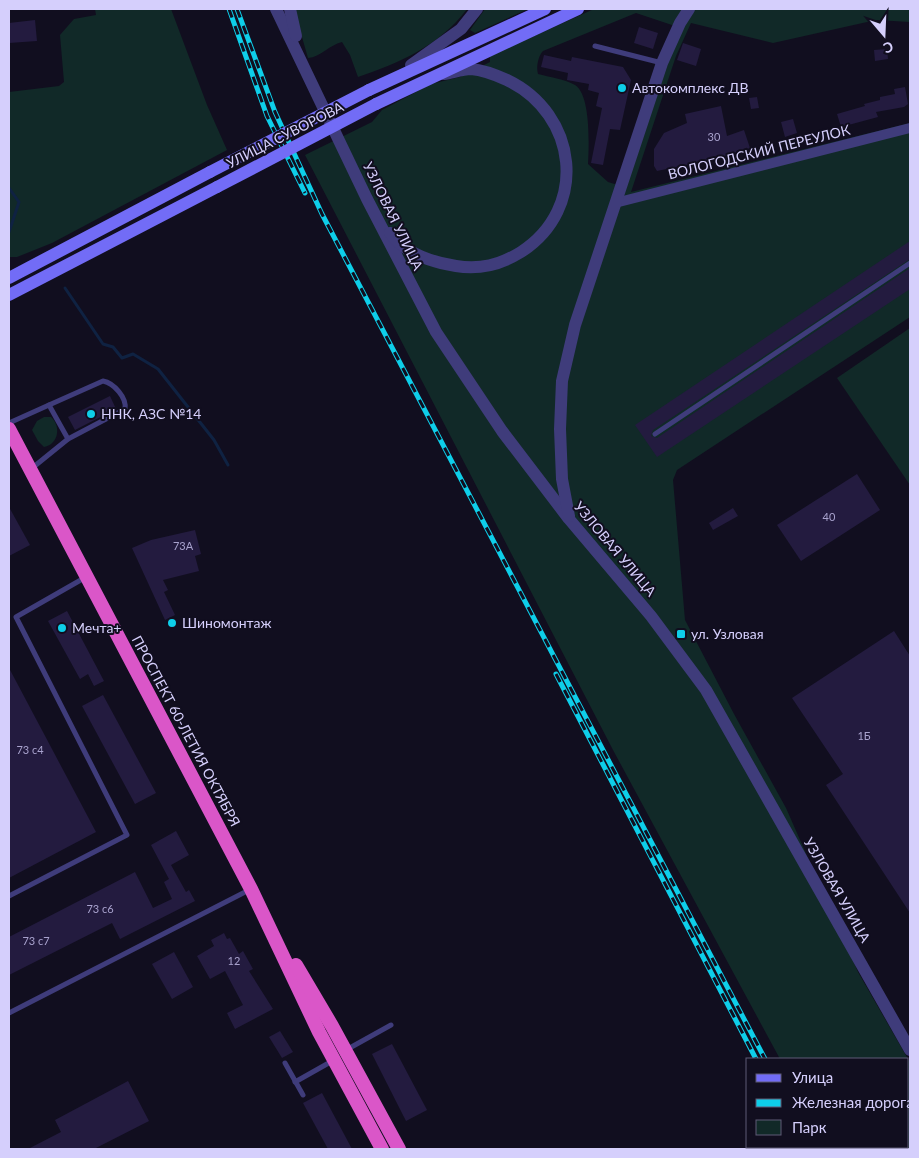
<svg xmlns="http://www.w3.org/2000/svg" width="919" height="1158" font-family="Lato,sans-serif">
  <style>
    .green { fill: #112928; fill-rule: evenodd }
    .lines { fill: none; stroke-linecap: round; stroke-linejoin: round }
    .stream { stroke: #0f2242; stroke-width: 3 }
    .building { fill: #231b3f }
    .service { stroke: #3f3c7b; stroke-width: 5 }
    .minor { stroke: #3f3c7b; stroke-width: 10 }
    .tertiary { stroke: #3f3c7b; stroke-width: 12 }
    .secondary { stroke: #726cf6; stroke-width: 12 }
    .trunk { stroke: #da56c8; stroke-width: 14 }
    .rail-casing { stroke: #0ecee9; stroke-width: 5 }
    .rail { stroke: #110e1f; stroke-width: 3; stroke-dasharray: 9; stroke-linecap: butt }
    .secondary-bridge { stroke: #726cf6; stroke-width: 12 }
    .poi-dot { fill: #0ecee9; stroke: #110e1f; stroke-width: 2 }
    .labels { text-anchor: middle; stroke-width: 4; stroke-linejoin: round; paint-order: stroke }
    .number-label { font-size: 11px; fill: #a8a2cd }
    .poi-label { font-size: 14px; fill: #d5cffc; stroke: #110e1f; text-anchor: start }
    .street-label { font-size: 14px; fill: #d5cffc; stroke: #110e1f }
  </style>
  <rect width="100%" height="100%" fill="#110e1f"/>
  <g class="green">
    <path d="M95,9H171L207,105L227,150L52,243L17,257H9V92L59,86L64,82L60,35L74,19L96,15Z"/>
    <path d="M294,9H467C440,45 400,63 358,77L350,55L342,42C329,45 321,57 308,58Z"/>
    <path d="M485,9H528L475,33L470,30Z"/>
    <path d="M594,9H910V22L876,20L773,43L691,23L676,56L631,192L910,123V317L677,470L673,480L685,620L734,714L786,808L858,972L908,1059H780L613,750L305,155L372,122L382,110L431,84L460,77L490,62V56ZM636,13L678,27L621,186L608,182L588,164C589,146 591,95 575,85C565,79 549,77 538,74C536,68 538,56 543,51Z"/>
    <path d="M910,328V485L837,378Z"/>
    <path d="M44,417H51C61,426 59,444 44,447L38,441L32,430L37,421Z"/>
    <path d="M908,1059L910,1064V1149H828L826,1147H908Z"/>
  </g>
  <g class="lines">
    <g class="stream">
      <path d="M9,188L19,202L9,232"/>
      <path d="M65,288L103,344L113,347L122,358L133,354L158,369L214,440L228,465"/>
    </g>
  </g>
  <g class="building">
    <path d="M35,20L37,41L9,43V23Z"/>
    <path d="M639,27L658,33L653,49L634,43Z"/>
    <path d="M683,43L701,49L696,66L677,60Z"/>
    <path d="M887,49L888,59L875,61L874,50Z"/>
    <path d="M544,55L571,61L572,57L623,67L631,80L620,130L610,129L603,165L591,163L602,108L596,106L599,93L588,90L589,84L567,80L568,73L541,67Z"/>
    <path d="M905,87L908,104L904,107L876,112L878,117L841,127L837,114L865,106L864,104L880,100V97L895,94L894,89Z"/>
    <path d="M757,97L759,108L751,109L749,98Z"/>
    <path d="M721,106L727,136L744,130L750,148L732,155L657,171L654,166V149L664,133L687,123L685,114Z"/>
    <path d="M793,119L797,133L785,137L781,122Z"/>
    <path d="M910,241V259L653,430L651,436L657,438L910,268V289L657,457L635,425Z"/>
    <path d="M110,396L116,409L75,430L68,417Z"/>
    <path d="M857,474L880,510L801,561L777,525Z"/>
    <path d="M9,507L30,545L9,556Z"/>
    <path d="M733,508L738,516L713,530L709,523Z"/>
    <path d="M195,530L201,554L195,556L199,571L163,580L168,590L164,592L175,615L165,620L132,548L151,540Z"/>
    <path d="M67,611L104,681L94,686L88,674L80,679L48,621Z"/>
    <path d="M894,631L910,656V913L826,785L843,774L792,698Z"/>
    <path d="M9,668L96,832L9,878Z"/>
    <path d="M103,695L156,793L135,804L82,706Z"/>
    <path d="M176,831L189,855L171,865L186,892L189,890L195,901L120,939L112,923L9,975V937L135,872L153,908L172,899L164,882L169,879L151,845Z"/>
    <path d="M224,933L227,939L230,938L239,954L243,951L253,969L249,971L273,1009L235,1029L227,1013L243,1005L225,971L210,979L197,956L214,946L211,940Z"/>
    <path d="M174,952L193,987L172,999L152,964Z"/>
    <path d="M280,1031L293,1052L282,1058L269,1037Z"/>
    <path d="M392,1044L427,1110L406,1121L372,1054Z"/>
    <path d="M128,1081L149,1121L94,1149H28L61,1132L55,1120Z"/>
    <path d="M322,1093L352,1149H328L303,1103Z"/>
  </g>
  <g class="lines">
    <g class="service">
      <path d="M595,46L662,63"/>
      <path d="M49,405L103,381C114,383 127,398 125,409L68,439"/>
      <path d="M9,423L49,405L68,439L31,469"/>
      <path d="M655,434L910,263"/>
      <path d="M9,896L127,835L16,617L86,577"/>
      <path d="M9,1013L251,889"/>
      <path d="M346,1050L391,1025"/>
      <path d="M285,1063L303,1095"/>
      <path d="M295,1082L334,1060"/>
    </g>
    <path class="minor" d="M615,203L910,128"/>
    <g class="tertiary">
      <path d="M276,9L367,199L436,332L502,431L569,519L651,616L706,690L910,1050"/>
      <path d="M290,9L296,36"/>
      <path d="M411,65L461,29L477,9"/>
      <path d="M390,233C405,254 431,262 456,266C480,270 500,265 521,252C589,208 578,114 507,80C496,75 483,70 471,69C462,69 452,73 444,74"/>
      <path d="M569,516L562,479L560,429L562,381L575,325L662,63L680,23L689,9"/>
    </g>
    <g class="secondary">
      <path d="M369,90L545,9"/>
      <path d="M376,104L578,9"/>
      <path d="M9,278L210,172"/>
      <path d="M9,295L217,187"/>
    </g>
    <g class="trunk">
      <path d="M9,429L251,889L319,1032L382,1149"/>
      <path d="M296,965L332,1026L399,1149"/>
    </g>
    <g class="rail-casing">
      <g id="rail">
        <path d="M229,9L267,116L305,193"/>
        <path d="M237,9L275,112L322,214L765,1059"/>
        <path d="M556,674L756,1059"/>
        <path d="M802,1147L803,1149"/>
        <path d="M811,1147L812,1149"/>
      </g>
    </g>
    <use href="#rail" class="rail"/>
    <g class="secondary-bridge">
      <path d="M210,172L369,90"/>
      <path d="M217,187L376,104"/>
    </g>
  </g>
  <g class="poi-dot">
    <circle cx="622" cy="88" r="5"/>
    <circle cx="91" cy="414" r="5"/>
    <circle cx="172" cy="623" r="5"/>
    <circle cx="62" cy="628" r="5"/>
    <rect x="676" y="629" width="10" height="10" rx="2.5"/>
  </g>
  <g class="labels">
    <g class="number-label">
      <text x="714" y="141">30</text>
      <text x="829" y="521">40</text>
      <text x="183" y="550">73А</text>
      <text x="864" y="740">1Б</text>
      <text x="30" y="754">73 с4</text>
      <text x="100" y="913">73 с6</text>
      <text x="36" y="945">73 с7</text>
      <text x="234" y="965">12</text>
    </g>
    <g class="poi-label">
      <text x="632" y="93">Автокомплекс ДВ</text>
      <text x="101" y="419">ННК, АЗС №14</text>
      <text x="182" y="628">Шиномонтаж</text>
      <text x="72" y="633">Мечта+</text>
      <text x="691" y="639">ул. Узловая</text>
    </g>
    <g class="street-label">
      <text transform="translate(285 135) rotate(-27)" y="5">УЛИЦА СУВОРОВА</text>
      <text transform="translate(759 152) rotate(-14)" y="5">ВОЛОГОДСКИЙ ПЕРЕУЛОК</text>
      <text transform="translate(393 216) rotate(64)" y="5">УЗЛОВАЯ УЛИЦА</text>
      <text transform="translate(615 549) rotate(50)" y="5">УЗЛОВАЯ УЛИЦА</text>
      <text transform="translate(186 731) rotate(62)" y="5">ПРОСПЕКТ 60-ЛЕТИЯ ОКТЯБРЯ</text>
      <text transform="translate(837 890) rotate(60)" y="5">УЗЛОВАЯ УЛИЦА</text>
    </g>
  </g>
  <rect width="919" height="1158" fill="none" stroke="#d5cffc" stroke-width="20"/>
  <rect x="746" y="1058" width="162" height="90" fill="#110e1f" stroke="#5f5b77"/>
  <rect x="756" y="1074" width="25" height="8" fill="#726cf6" stroke="#5f5b77"/>
  <text x="792" y="1083" font-size="15" fill="#d5cffc">Улица</text>
  <rect x="756" y="1099" width="25" height="8" fill="#0ecee9" stroke="#5f5b77"/>
  <text x="792" y="1108" font-size="15" fill="#d5cffc">Железная дорога</text>
  <rect x="756" y="1120" width="25" height="15" fill="#112928" stroke="#5f5b77"/>
  <text x="792" y="1133" font-size="15" fill="#d5cffc">Парк</text>
  <g transform="translate(884 35) rotate(161)" stroke="#110e1f" stroke-width="4" paint-order="stroke">
  <path d="M0-4L9 19L0 12L-9 19Z" fill="#d5cffc"/>
  <text y="-8" font-size="14" font-weight="bold" text-anchor="middle" fill="#d5cffc">С</text>
  </g>
</svg>
